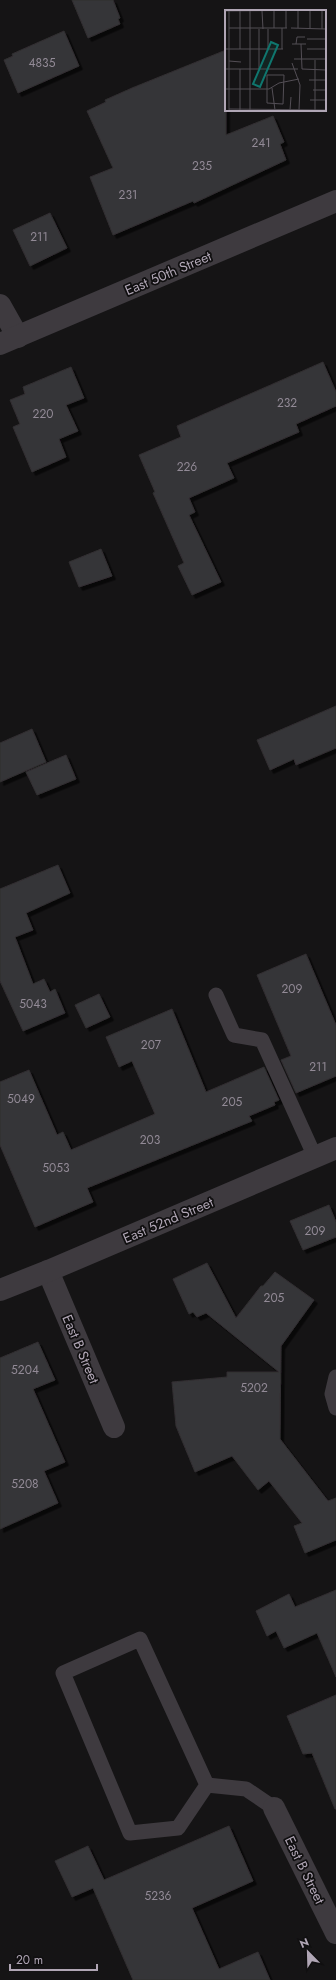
<svg xmlns="http://www.w3.org/2000/svg" width="336" height="1980" font-family="Jost,sans-serif">
  <style>
    .building { fill: #363437; stroke: #312e31; filter: url(#shadow) }
    .lines { fill: none; stroke-linecap: round; stroke-linejoin: round }
    .service { stroke: #3e3a3f; stroke-width: 15 }
    .minor { stroke: #3e3a3f; stroke-width: 22 }
    .labels { text-anchor: middle; stroke-width: 3.5; stroke-linejoin: round; paint-order: stroke }
    .number-label { font-size: 12px; fill: #928a96 }
    .street-label { font-size: 14px; fill: #b0a6b5; stroke: #100f10 }
    .inset-road { fill: none; stroke: #534e55; stroke-width: 1 }
    .view { fill: #0f766e; fill-opacity: 0.15; stroke: #0f766e; stroke-width: 2 }
    .inset-edge { fill: none; stroke: #b0a6b5; stroke-width: 2 }
  </style>
  <defs>
    <filter id="shadow"><feDropShadow dx="3.5" dy="3.5" stdDeviation="0" flood-color="#0009"/></filter>
  </defs>
  <rect width="100%" height="100%" fill="#151415"/>
  <g class="building">
    <path d="M72,0H113L120,18L118,19L120,24L88,38Z"/>
    <path d="M64,31L79,66L18,93L4,60L13,56L12,54Z"/>
    <path d="M226,50V135L273,116L284,142L280,144L286,160L194,203L193,201L113,235L90,177L113,168L87,111L106,102L105,100L132,88Z"/>
    <path d="M50,213L67,248L30,266L13,230Z"/>
    <path d="M323,362L336,392V406L296,424L299,432L227,463L234,478L189,498L195,512L189,515L221,582L192,595L178,566L184,563L153,493L155,492L139,455L181,437L177,426Z"/>
    <path d="M71,367L84,398L66,405L78,431L59,439L66,457L32,472L13,427L20,424L10,400L25,394L23,387Z"/>
    <path d="M101,549L112,576L79,587L69,562Z"/>
    <path d="M336,706V748L296,765L294,759L270,770L257,740Z"/>
    <path d="M32,729L46,762L0,782V743Z"/>
    <path d="M66,755L76,779L37,795L26,772Z"/>
    <path d="M58,865L70,893L26,913L33,930L15,937L33,984L44,979L50,992L55,989L65,1013L23,1031L0,981V889Z"/>
    <path d="M306,954L336,1025V1076L296,1093L281,1060L291,1056L257,975Z"/>
    <path d="M99,994L110,1017L86,1028L75,1005Z"/>
    <path d="M172,1009L206,1092L264,1067L279,1100L274,1102L275,1105L249,1116L252,1121L87,1188L93,1202L35,1227L0,1145V1082L29,1070L57,1135L63,1132L71,1150L155,1114L132,1061L119,1067L106,1037Z"/>
    <path d="M329,1205L336,1222V1237L303,1250L290,1221Z"/>
    <path d="M207,1263L236,1318L261,1286H263L275,1272L314,1300L281,1346L280,1439L328,1501L336,1498V1540L305,1553L294,1526L302,1523L269,1481L258,1490L232,1456L195,1472L176,1426L172,1382L227,1377V1372H279L206,1313L197,1317L193,1312L189,1314L173,1279Z"/>
    <path d="M38,1342L55,1380L33,1389L65,1462L44,1471L58,1503L0,1529V1358Z"/>
    <path d="M336,1590V1677L317,1633L284,1648L276,1631L267,1636L256,1611L289,1594L295,1607Z"/>
    <path d="M336,1695V1809H335L312,1753L303,1754L287,1716Z"/>
    <path d="M229,1826L253,1881L192,1908L219,1969L258,1952L270,1980H133L93,1888L72,1897L55,1861L88,1846L104,1880Z"/>
  </g>
  <g class="lines">
    <g class="service">
      <path d="M216,995L234,1035L262,1040L315,1157"/>
      <path d="M336,1377L332,1394L336,1408"/>
      <path d="M207,1785L178,1828L130,1833L63,1673L140,1639L207,1785L246,1789L274,1808"/>
    </g>
    <g class="minor">
      <path d="M0,305L18,337"/>
      <path d="M0,344L336,201"/>
      <path d="M48,1271L114,1427"/>
      <path d="M0,1290L48,1271L336,1148"/>
      <path d="M274,1808L336,1933"/>
    </g>
  </g>
  <g class="labels">
    <g class="number-label">
      <text x="42" y="67">4835</text>
      <text x="261" y="147">241</text>
      <text x="202" y="170">235</text>
      <text x="128" y="199">231</text>
      <text x="39" y="241">211</text>
      <text x="287" y="407">232</text>
      <text x="43" y="418">220</text>
      <text x="187" y="471">226</text>
      <text x="292" y="993">209</text>
      <text x="33" y="1008">5043</text>
      <text x="151" y="1049">207</text>
      <text x="318" y="1071">211</text>
      <text x="21" y="1103">5049</text>
      <text x="232" y="1106">205</text>
      <text x="150" y="1144">203</text>
      <text x="56" y="1172">5053</text>
      <text x="315" y="1235">209</text>
      <text x="274" y="1302">205</text>
      <text x="25" y="1374">5204</text>
      <text x="254" y="1392">5202</text>
      <text x="25" y="1488">5208</text>
      <text x="158" y="1900">5236</text>
    </g>
    <g class="street-label">
      <text transform="translate(168 273) rotate(-23)" y="5">East 50th Street</text>
      <text transform="translate(168 1220) rotate(-23)" y="5">East 52nd Street</text>
      <text transform="translate(81 1349) rotate(67)" y="5">East B Street</text>
      <text transform="translate(305 1870) rotate(64)" y="5">East B Street</text>
    </g>
  </g>
  <g transform="translate(225 10)">
    <rect width="101" height="101" fill="#151415"/>
    <path class="inset-road" d="M4,0V101M61,0V18M73,0V18M85,0V18M97,0V19M0,1L101,0M15,1V39M37,1L38,19M49,1V18M4,18H62M57,18V39M66,18L101,19M43,19V39M82,29H101M67,34H81M71,34L72,27H80M76,34L77,59L101,60M0,39H58M82,39H101M69,49H101M90,50V100M4,51L16,52M67,53L75,75L74,100M0,59H73M34,59V19M42,65H59L58,94L42,93ZM84,70H101M47,78L50,100M0,79H44L54,73L74,69M88,80H101M85,90H101M4,99L101,100M15,100V59M65,100L66,87M25,101V1"/>
    <path class="view" d="M46,32L53,35L35,77L28,74Z"/>
    <rect width="101" height="101" class="inset-edge"/>
  </g>
  <g transform="translate(308 1952) rotate(337)" stroke="#100f10" stroke-width="3" paint-order="stroke">
  <path d="M0-3L7 15L0 10L-7 15Z" fill="#b0a6b5"/>
  <text y="-6" font-size="11" font-weight="bold" text-anchor="middle" fill="#b0a6b5">N</text>
  </g>
  <path d="M10 1964v6h87v-6" fill="none" stroke="#b0a6b5" stroke-width="2"/>
  <text x="16" y="1964" font-size="12" fill="#b0a6b5" stroke="#100f10" stroke-width="3" paint-order="stroke">20 m</text>
</svg>
